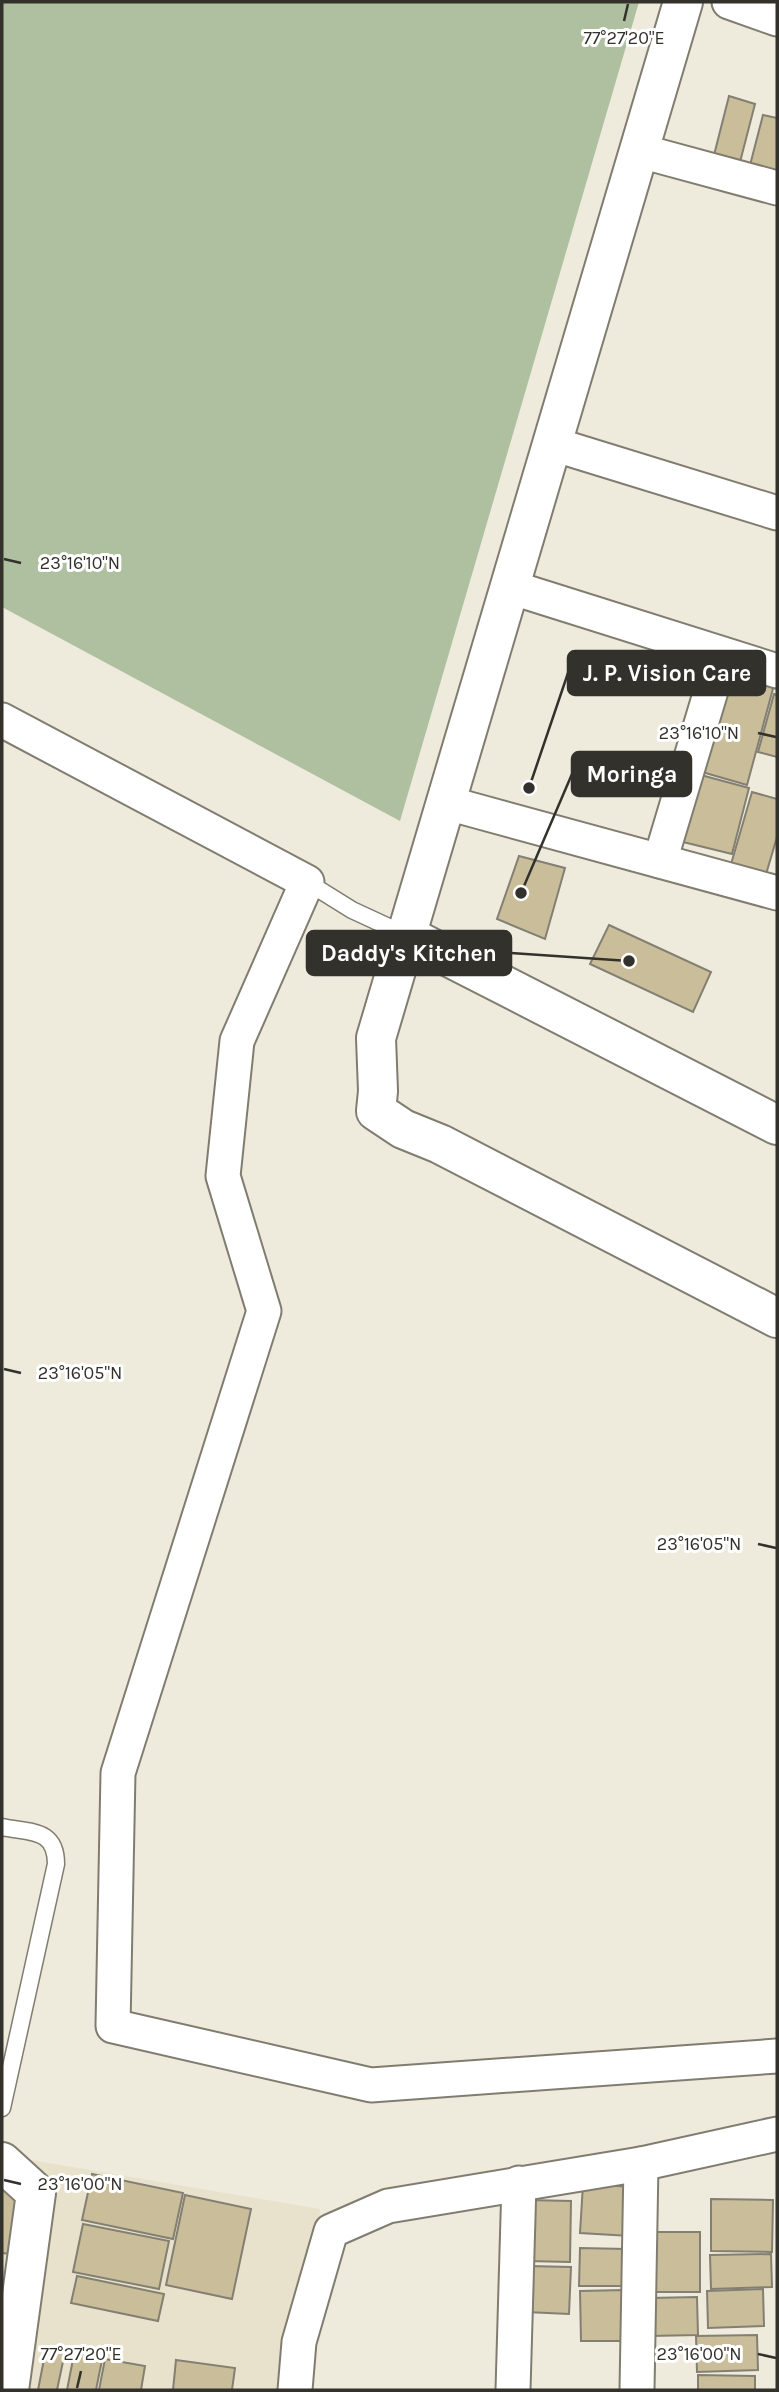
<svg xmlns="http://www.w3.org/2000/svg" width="779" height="2392" font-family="Karla,sans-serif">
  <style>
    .built { fill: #e8e2cc }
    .green { fill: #aec0a0 }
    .building { fill: #c9be99; stroke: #837f72; stroke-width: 2 }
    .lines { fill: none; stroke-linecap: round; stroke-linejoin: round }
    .service-casing { stroke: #807d70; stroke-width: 19 }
    .minor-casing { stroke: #807d70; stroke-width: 37 }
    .tertiary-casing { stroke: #807d70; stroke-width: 42 }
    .service { stroke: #fff; stroke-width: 16 }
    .minor { stroke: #fff; stroke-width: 33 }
    .tertiary { stroke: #fff; stroke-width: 38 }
    .ticks { fill: none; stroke: #33312c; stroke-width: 2.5 }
    .ticks-label { font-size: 18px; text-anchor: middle; fill: #33312c; stroke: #fff; stroke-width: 6; stroke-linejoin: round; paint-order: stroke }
    .leader { fill: none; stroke: #33312c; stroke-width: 2.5 }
    .callout-dot { fill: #33312c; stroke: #fff; stroke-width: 2.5 }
    .callout { fill: #33312c; stroke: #33312c; stroke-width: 2.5 }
    .callout-label { font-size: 23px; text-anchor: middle; font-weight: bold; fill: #fff }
  </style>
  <rect width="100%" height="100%" fill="#eeeadc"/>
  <path class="built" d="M2,2155L320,2209L304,2390H2Z"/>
  <path class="green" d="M2,2H639L400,821L2,607Z"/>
  <g class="building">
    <path d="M729,96L755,104L739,166L713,159Z"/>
    <path d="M763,115L777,118V177L749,169Z"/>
    <path d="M729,672L774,685L747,785L702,772Z"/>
    <path d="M774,694L777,695V757L758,752Z"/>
    <path d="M701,775L749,788L732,854L683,842Z"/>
    <path d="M752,792L777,799V837L764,881L729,871Z"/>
    <path d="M519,856L565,868L545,939L497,919Z"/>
    <path d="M609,925L711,972L693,1012L590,964Z"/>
    <path d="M92,2174L183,2193L173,2239L82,2220Z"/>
    <path d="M2,2182L19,2184L11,2254L2,2253Z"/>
    <path d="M583,2184L633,2187L630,2236L580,2233Z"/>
    <path d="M185,2195L251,2209L232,2299L166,2285Z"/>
    <path d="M711,2199L773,2200L772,2252L711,2251Z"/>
    <path d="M528,2200L571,2201L570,2262L527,2261Z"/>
    <path d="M83,2224L169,2241L159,2289L73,2272Z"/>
    <rect x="654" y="2232" width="46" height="60"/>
    <path d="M580,2248L626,2249V2286H579Z"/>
    <path d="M771,2254L772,2287L711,2289L710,2255Z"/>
    <path d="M528,2266L571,2267L569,2314L526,2312Z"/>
    <path d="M77,2276L164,2294L158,2321L71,2303Z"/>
    <path d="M763,2289L764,2326L708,2328L707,2291Z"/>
    <path d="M624,2290L625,2341H581L580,2291Z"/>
    <path d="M697,2297L698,2335L650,2336L649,2298Z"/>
    <path d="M757,2335L758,2370L697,2372L696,2336Z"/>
    <path d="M46,2349L65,2352L57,2390H38Z"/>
    <path d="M75,2349L103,2355L96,2390H67Z"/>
    <path d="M105,2359L145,2366L141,2390H99Z"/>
    <path d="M176,2360L235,2368L232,2390H173Z"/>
    <path d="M698,2375L755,2376V2390H698Z"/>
  </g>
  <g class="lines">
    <g class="service-casing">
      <g id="service">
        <path d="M307,882L352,910L406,935"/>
        <path d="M2,1827C30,1833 56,1828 56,1864L2,2108"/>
      </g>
    </g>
    <g class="minor-casing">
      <g id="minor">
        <path d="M729,2L777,19"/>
        <path d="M655,155L777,188"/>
        <path d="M569,449L777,513"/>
        <path d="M526,592L777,671"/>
        <path d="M2,720L307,882L237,1041L223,1176L264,1311L118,1773L113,2026L371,2085L777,2056"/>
        <path d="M462,807L777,893"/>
        <path d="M660,861L722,654"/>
        <path d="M295,2390L299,2342L331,2231L388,2206L641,2164L777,2134"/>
        <path d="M513,2390L519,2183"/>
        <path d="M637,2390L641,2164"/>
      </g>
    </g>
    <g class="tertiary-casing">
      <g id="tertiary">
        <path d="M683,2L376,1038L378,1091L376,1111L403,1129L440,1144L777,1318"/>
        <path d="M406,935L777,1125"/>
        <path d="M2,2162L36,2193L9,2390"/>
      </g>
    </g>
    <use href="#service" class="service"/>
    <use href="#minor" class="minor"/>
    <use href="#tertiary" class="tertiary"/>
  </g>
  <path class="ticks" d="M624,21L628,4M4,559L21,563M758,733L776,737M4,1369L21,1373M758,1544L776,1548M4,2180L21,2184M758,2354L776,2358M77,2388L81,2371"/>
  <g class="ticks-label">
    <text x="624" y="44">77°27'20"E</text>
    <text x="80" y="569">23°16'10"N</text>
    <text x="699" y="739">23°16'10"N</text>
    <text x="80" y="1379">23°16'05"N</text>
    <text x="699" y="1550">23°16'05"N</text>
    <text x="80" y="2190">23°16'00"N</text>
    <text x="81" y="2360">77°27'20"E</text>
    <text x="699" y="2360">23°16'00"N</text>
  </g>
  <path class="leader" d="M529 788L568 673M521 893L572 774M629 961L511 953"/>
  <g class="callout-dot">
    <circle cx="529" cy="788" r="7"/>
    <circle cx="521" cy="893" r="7"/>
    <circle cx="629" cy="961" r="7"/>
  </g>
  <g class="callout">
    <rect x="568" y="651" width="197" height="44" rx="7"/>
    <rect x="572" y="752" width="119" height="44" rx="7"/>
    <rect x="307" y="931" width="204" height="44" rx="7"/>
  </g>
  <g class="callout-label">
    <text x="667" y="681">J. P. Vision Care</text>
    <text x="632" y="782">Moringa</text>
    <text x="409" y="961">Daddy's Kitchen</text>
  </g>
  <rect width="779" height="2392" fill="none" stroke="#33312c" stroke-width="7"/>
</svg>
